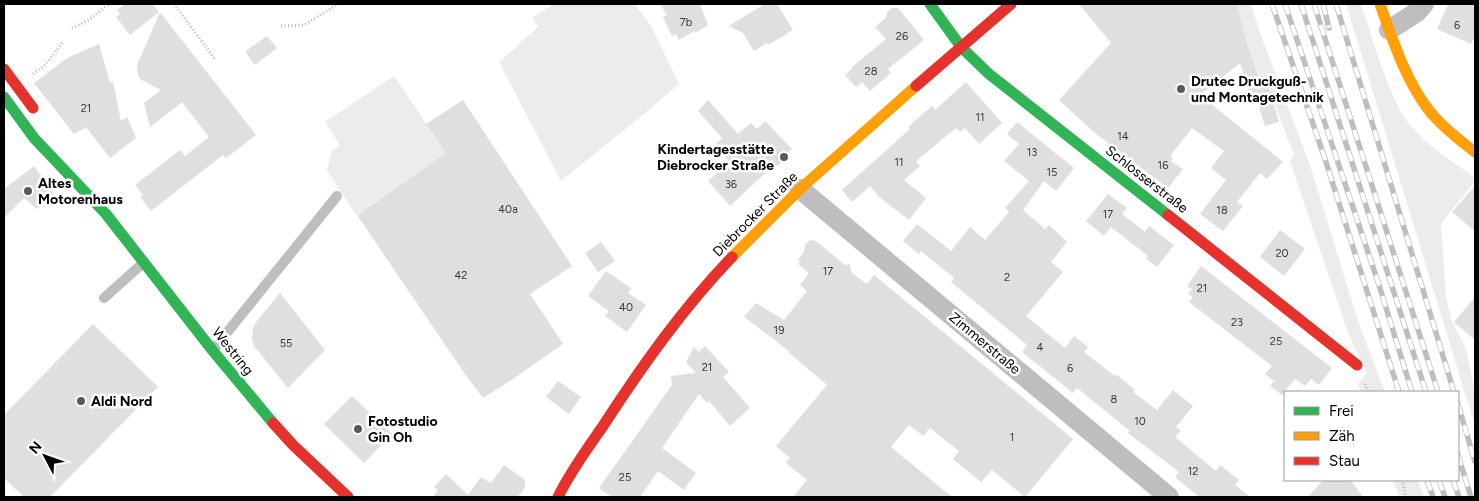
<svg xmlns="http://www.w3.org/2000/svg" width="1479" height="501" font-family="Figtree,sans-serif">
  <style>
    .green { fill: #ececec }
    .building { fill: #dfdfdf }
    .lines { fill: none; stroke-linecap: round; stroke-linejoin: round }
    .path { stroke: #b9b9b9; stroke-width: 3; stroke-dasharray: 1 2.5; stroke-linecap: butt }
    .lane { stroke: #bebebe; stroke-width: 10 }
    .street { stroke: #bebebe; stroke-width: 20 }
    .fast { stroke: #30b455; stroke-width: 11 }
    .slow { stroke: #ff9f0a; stroke-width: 11 }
    .jam { stroke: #e5322d; stroke-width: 11 }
    .rail-casing { stroke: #bebebe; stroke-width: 5.5 }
    .rail { stroke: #fff; stroke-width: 4; stroke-dasharray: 11; stroke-linecap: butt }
    .poi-dot { fill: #595959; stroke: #fff; stroke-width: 2 }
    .labels { text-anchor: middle; stroke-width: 5; stroke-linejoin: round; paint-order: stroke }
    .number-label { font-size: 11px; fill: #383838 }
    .poi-label { font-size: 14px; font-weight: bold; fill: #000; stroke: #fff; text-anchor: start }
    .street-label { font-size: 14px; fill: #000; stroke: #fff }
  </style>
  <rect width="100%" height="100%" fill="#fff"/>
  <g class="green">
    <path d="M554,4H635L651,26L679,84L645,113L561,181L499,62L538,27L532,18Z"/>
    <path d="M1237,4H1251L1260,33L1310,165L1358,321L1385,392H1361L1358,384L1367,373L1348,333L1290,161L1294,155L1268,87L1262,88L1246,40Z"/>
    <path d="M1346,4H1361C1373,39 1383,79 1401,112C1417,140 1450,159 1475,178V181L1441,224L1446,297L1452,321L1466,349L1475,392V426Z"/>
    <path d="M394,76L446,153L356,215L327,170L332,151L340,145L325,122Z"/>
    <path d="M1393,480H1418L1424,497H1415L1414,495L1410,497H1399Z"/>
  </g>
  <g class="building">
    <path d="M125,4H152L159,12L130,35L116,17L120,14L117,10Z"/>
    <path d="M660,4H700L708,25L695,33L694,31L679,40L676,34L672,36L663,17L667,15Z"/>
    <path d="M765,4H777L793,30L768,45L767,43L754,51L743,33L729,26Z"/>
    <path d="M1079,4H1237L1246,40L1262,88L1268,86L1279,122L1265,126L1257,100L1252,102L1240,63L1200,95L1283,162L1267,179L1260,173L1237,202L1243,206L1223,231L1200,214L1226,180L1211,168L1224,151L1192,128L1170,156L1173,158L1171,161L1183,169L1168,188L1095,133L1059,100L1111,43Z"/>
    <path d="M1448,4H1475V36L1471,44L1437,29Z"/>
    <path d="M892,8H898L924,40L888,69L891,73L870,91L862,82L856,87L845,75L852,69L851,68L886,39L875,27L886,18L887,12Z"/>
    <path d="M160,12L256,135L226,158L223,155L151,211L140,197L143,195L135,185L180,150L185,156L209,137L182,102L150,127L144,103L161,90L140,79L138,75L137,65Z"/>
    <path d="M267,36L277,48L255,65L246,53V51Z"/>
    <path d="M99,44L110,83L113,81L121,121L127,117L136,138L110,158L86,127L74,134L34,83L67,58Z"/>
    <path d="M966,82L1002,123L979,144L965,128L960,132L956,128L916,161L920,166L904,180L926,198L909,220L878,196L870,186L852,202L842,190L910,129L908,127L932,106L935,110Z"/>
    <path d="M463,100L572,266L530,294L563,344L510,381L483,398L465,374L357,215L446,153L426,124Z"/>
    <path d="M708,100L738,134L751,123L757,129L765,121L792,149L787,153L789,155L777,166L775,164L730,206L708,181L725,166L724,165L729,161L715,145L722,138L698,111Z"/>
    <path d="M1017,122L1074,168L1056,191L1044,181L1023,210L1045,229L1049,225L1067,242L1051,262L1063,272L1026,316L1065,348L1074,336L1088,347L1084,352L1115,376L1116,374L1135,390L1133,392L1157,410L1173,390L1193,406L1176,427L1181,431L1175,437L1216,471L1220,465L1239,480L1235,485L1250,497H1199L1175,477L1179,472L1128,433L1130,431L1077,388L1073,393L1022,352L1027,345L951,282L954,278L921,251L919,254L903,241L917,224L951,251L970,227L985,240L1009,212L1005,208L1029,181L1004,161L1019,144L1007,134Z"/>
    <path d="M34,166L54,193L37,209L24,198L4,218V189Z"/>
    <path d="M1475,186V231L1452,212Z"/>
    <path d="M1108,194L1127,208L1122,214L1145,232L1149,226L1174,245L1157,267L1146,259L1148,256L1111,227L1104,236L1086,221Z"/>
    <path d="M1280,230L1305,249L1284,276L1260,257Z"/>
    <path d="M811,240L816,241L845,265L850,264L851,272L867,284L874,275L1073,439L1025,497L992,470L981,482L953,459L959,451L930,428L923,436L909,425L891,447L952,497H793L807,480L786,463L790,458L776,446L827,385L788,352L789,351L744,317L756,303L784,320L807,291L800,285L809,273L798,264L800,262L798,260L804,252L805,244Z"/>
    <path d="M601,242L615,261L598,272L585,253Z"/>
    <path d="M1201,266L1332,368L1319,385L1311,379L1305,386L1295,379L1282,395L1270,386L1274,381L1265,374L1272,366L1189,302L1193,297L1188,294L1192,289L1187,286Z"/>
    <path d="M606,271L631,288L628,293L646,305L627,332L605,316L609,311L588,296Z"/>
    <path d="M280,293L325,350L288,388L254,346L252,340L253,328L256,322Z"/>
    <path d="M1475,297V340L1454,322Z"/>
    <path d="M93,324L158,387L50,497H24L4,478V415Z"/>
    <path d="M705,346L729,372L723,377L750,408L730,426L709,401L707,403L699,394L662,448L696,473L684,490L658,471L640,497H612L599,488L672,385L671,376L696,373L686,362L694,347L699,352Z"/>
    <path d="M558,381L581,397L569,414L546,397Z"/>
    <path d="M352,396L392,434L364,463L324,424Z"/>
    <path d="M504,465L525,480V487L518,497H433L438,490L434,487L446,474L468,495L481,477L491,483Z"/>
    <path d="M1323,480H1351L1363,497H1308Z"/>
  </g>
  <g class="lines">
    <g class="path">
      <path d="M174,4L215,59"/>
      <path d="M281,26L304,25L338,4"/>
      <path d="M72,28L89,20L109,4"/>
      <path d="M33,74L45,65L63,42"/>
      <path d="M1365,384L1368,392"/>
      <path d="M1402,480L1406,497"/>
    </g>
    <g class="lane">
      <path d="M104,298L143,263"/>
      <path d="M213,350L337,196"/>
    </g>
    <g class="street">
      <path d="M1389,30L1417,12L1424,4"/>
      <path d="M800,189L1169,497"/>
    </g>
    <g class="fast">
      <path d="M930,4L961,47L989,74L1168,215"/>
      <path d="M4,97L34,138L106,214L213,351L273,423"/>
    </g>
    <g class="slow">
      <path d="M1380,4C1393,41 1406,82 1431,113C1444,128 1459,140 1475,152"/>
      <path d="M732,257L800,189L916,86"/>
    </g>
    <g class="jam">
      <path d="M4,69L33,108"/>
      <path d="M916,86L1011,4"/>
      <path d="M1168,215L1357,365"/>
      <path d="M273,423L293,445L348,497"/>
      <path d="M558,497C570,472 587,449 603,426C642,366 683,308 732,257"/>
    </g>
    <g class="rail-casing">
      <g id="rail">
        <path d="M1272,4L1325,159L1399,392"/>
        <path d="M1285,4L1379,285L1412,392"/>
        <path d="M1301,4L1426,392"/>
        <path d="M1314,4L1438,392"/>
        <path d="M1323,4L1329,28"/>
        <path d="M1336,4L1454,392"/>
        <path d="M1458,404L1475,462"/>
        <path d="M1458,455L1471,497"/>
        <path d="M1427,480L1433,497"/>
        <path d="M1439,480L1445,497"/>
        <path d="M1453,480L1459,497"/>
      </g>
    </g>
    <use href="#rail" class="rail"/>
  </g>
  <g class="poi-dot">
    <circle cx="1181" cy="89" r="5"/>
    <circle cx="784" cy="157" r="5"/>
    <circle cx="28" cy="191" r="5"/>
    <circle cx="81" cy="401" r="5"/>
    <circle cx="358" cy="429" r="5"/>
  </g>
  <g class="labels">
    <g class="number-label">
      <text x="686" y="26">7b</text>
      <text x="1457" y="29">6</text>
      <text x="902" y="40">26</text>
      <text x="871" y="75">28</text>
      <text x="86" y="112">21</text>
      <text x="980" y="121">11</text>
      <text x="1123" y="140">14</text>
      <text x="1032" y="156">13</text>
      <text x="899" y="166">11</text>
      <text x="1163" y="169">16</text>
      <text x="1052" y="176">15</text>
      <text x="731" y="188">36</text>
      <text x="508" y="213">40a</text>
      <text x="1222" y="214">18</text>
      <text x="1108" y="218">17</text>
      <text x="1282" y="257">20</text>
      <text x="828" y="275">17</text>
      <text x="461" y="279">42</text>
      <text x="1007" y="281">2</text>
      <text x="1202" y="292">21</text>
      <text x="626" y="311">40</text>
      <text x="1237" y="326">23</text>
      <text x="779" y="334">19</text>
      <text x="1276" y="345">25</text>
      <text x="286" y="347">55</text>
      <text x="1040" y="351">4</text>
      <text x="707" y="371">21</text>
      <text x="1070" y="372">6</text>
      <text x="1114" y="403">8</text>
      <text x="1140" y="425">10</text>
      <text x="1012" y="441">1</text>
      <text x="1193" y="475">12</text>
      <text x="625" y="481">25</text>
    </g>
    <g class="poi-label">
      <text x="1191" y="86">Drutec Druckguß-<tspan x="1191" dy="16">und Montagetechnik</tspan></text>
      <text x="774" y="154" text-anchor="end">Kindertagesstätte<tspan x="774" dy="16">Diebrocker Straße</tspan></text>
      <text x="38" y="188">Altes<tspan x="38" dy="16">Motorenhaus</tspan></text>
      <text x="91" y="406">Aldi Nord</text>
      <text x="368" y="426">Fotostudio<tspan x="368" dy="16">Gin Oh</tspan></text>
    </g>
    <g class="street-label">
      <text transform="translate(1147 179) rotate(38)" y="5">Schlosserstraße</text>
      <text transform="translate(755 214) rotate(-45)" y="5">Diebrocker Straße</text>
      <text transform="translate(985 343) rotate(40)" y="5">Zimmerstraße</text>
      <text transform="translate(233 351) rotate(51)" y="5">Westring</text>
    </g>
  </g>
  <rect width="1479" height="501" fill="none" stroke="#000000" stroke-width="10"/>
  <rect x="1284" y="391" width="175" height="90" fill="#ffffff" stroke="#999999"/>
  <rect x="1294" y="407" width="25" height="8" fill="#30b455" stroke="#999999"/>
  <text x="1329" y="416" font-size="15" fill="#000000">Frei</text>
  <rect x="1294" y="432" width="25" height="8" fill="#ff9f0a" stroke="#999999"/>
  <text x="1329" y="441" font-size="15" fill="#000000">Zäh</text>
  <rect x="1294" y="457" width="25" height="8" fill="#e5322d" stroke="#999999"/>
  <text x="1329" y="466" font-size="15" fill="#000000">Stau</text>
  <g transform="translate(45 456) rotate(311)" stroke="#ffffff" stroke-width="4" paint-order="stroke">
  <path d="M0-4L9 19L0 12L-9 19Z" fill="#000000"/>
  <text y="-8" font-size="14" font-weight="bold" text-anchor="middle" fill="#000000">N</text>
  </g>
</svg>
